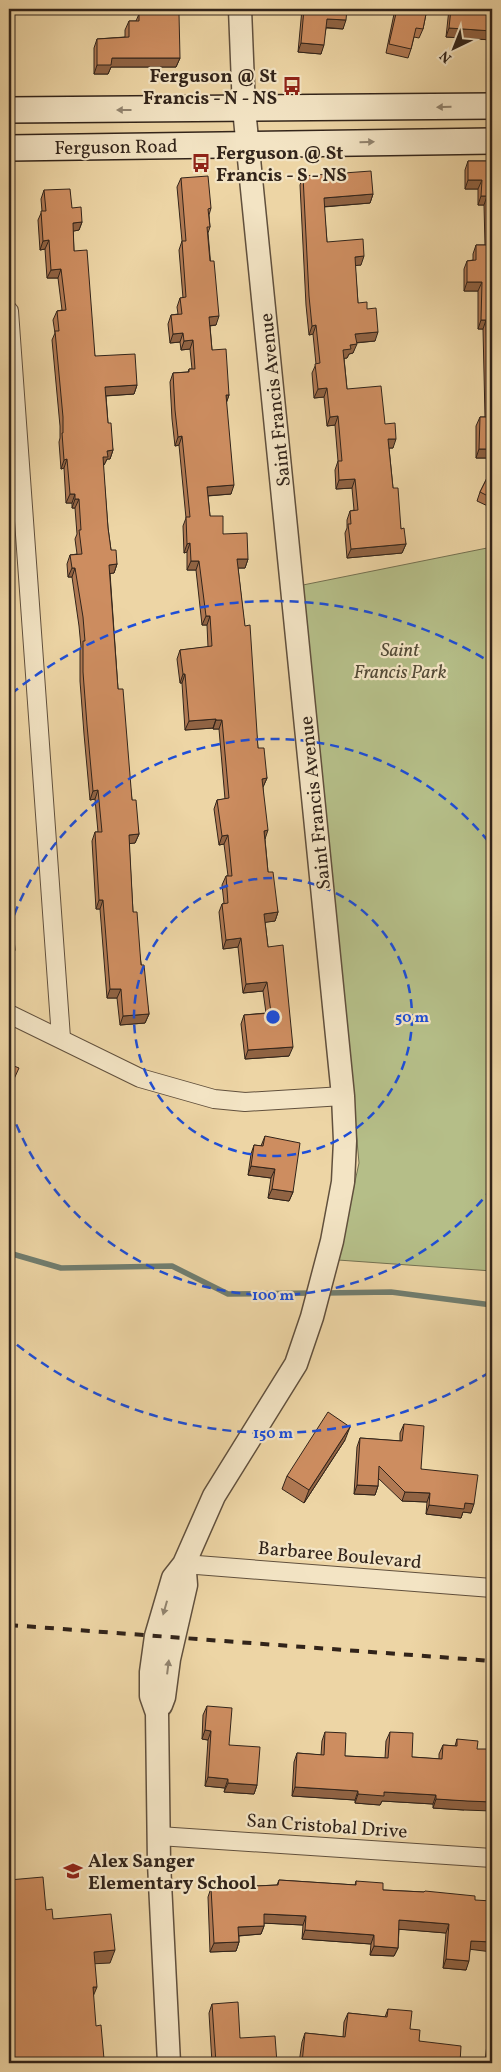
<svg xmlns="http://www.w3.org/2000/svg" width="501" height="2072" font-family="Vollkorn,serif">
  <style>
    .green { fill: #b5be88; stroke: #747151 }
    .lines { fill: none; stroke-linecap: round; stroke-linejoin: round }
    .stream { stroke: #707d6f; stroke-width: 5.5 }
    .minor-casing { stroke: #61503d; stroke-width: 20 }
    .tertiary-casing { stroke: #61503d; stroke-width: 25 }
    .secondary-casing { stroke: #32241a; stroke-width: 28 }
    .minor { stroke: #f3e4c4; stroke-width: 18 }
    .tertiary { stroke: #f3e4c4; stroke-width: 22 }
    .secondary { stroke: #f3e4c4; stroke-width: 25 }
    .rail { stroke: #32241a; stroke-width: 4; stroke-dasharray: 9 9; stroke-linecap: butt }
    .wall { fill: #b07953; stroke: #32241a }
    .shaded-wall { fill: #906343; stroke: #32241a }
    .building { fill: #cd8d60; stroke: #32241a }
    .oneway { fill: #92846f }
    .ring { fill: none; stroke: #1d4ed8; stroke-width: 2.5; stroke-dasharray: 9 6 }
    .labels { text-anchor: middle; stroke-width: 4.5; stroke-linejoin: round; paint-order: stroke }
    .poi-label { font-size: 19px; font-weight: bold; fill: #32241a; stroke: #f3e4c4; text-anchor: start }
    .street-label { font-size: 19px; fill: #32241a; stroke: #f3e4c4 }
    .park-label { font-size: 19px; font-style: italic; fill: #534a36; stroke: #f3e4c4 }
    .centre { fill: #1d4ed8; stroke: #f3e4c4; stroke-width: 2.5 }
    .ring-label { font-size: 15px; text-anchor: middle; font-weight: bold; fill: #1d4ed8; stroke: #f3e4c4; stroke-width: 4.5; stroke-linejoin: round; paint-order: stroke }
  </style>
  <rect width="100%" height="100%" fill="#edd5a5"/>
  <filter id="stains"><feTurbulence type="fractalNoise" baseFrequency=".004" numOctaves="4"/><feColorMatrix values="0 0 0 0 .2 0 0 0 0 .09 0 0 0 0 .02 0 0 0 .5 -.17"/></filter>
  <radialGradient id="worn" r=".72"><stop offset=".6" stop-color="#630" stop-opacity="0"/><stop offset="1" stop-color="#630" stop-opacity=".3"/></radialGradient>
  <path class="green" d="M492,547V1271L338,1260L359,1163L346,1017L298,586Z"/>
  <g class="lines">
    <g class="stream">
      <path d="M9,1253L61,1268L172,1266L228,1294L313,1293"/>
      <path d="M325,1293L391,1292L492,1305"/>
    </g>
    <g class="minor-casing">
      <g id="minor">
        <path d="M9,311L61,1038"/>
        <path d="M9,1014L140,1078L214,1099L245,1102L343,1096"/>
        <path d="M184,1564L492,1588"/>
        <path d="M159,1836L492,1858"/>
      </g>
    </g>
    <g class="tertiary-casing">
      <g id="tertiary">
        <path d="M161,1705L164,1697L169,1659L186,1585L185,1572"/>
        <path d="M169,2063L159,1863L157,1713L151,1696V1672L156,1636L173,1578L184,1564L214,1496L296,1364L312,1317L332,1241L343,1182L345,1141L343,1096L244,109L240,9"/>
      </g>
    </g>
    <g class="secondary-casing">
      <g id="secondary">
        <path d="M9,110L492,106"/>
        <path d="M9,148L492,141"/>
      </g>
    </g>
    <use href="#minor" class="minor"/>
    <use href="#tertiary" class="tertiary"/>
    <use href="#secondary" class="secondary"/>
    <path class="rail" d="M9,1625L492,1661"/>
  </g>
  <g class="wall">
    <path d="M302,9H347L343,29L326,28L321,54L298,52Z"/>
    <path d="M395,9H427L423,29L419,38L414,37L411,49L408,58L386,53Z"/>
    <path d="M449,9H492V40L446,37Z"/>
    <path d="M139,14L180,58L176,67H111L108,74H94V48L97,39L125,37V30L129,21H136Z"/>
    <path d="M468,161H492V458H476V426L480,417H485L483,329H478V291H464V269L467,261L473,260V254L476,245H485L484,205H478V189H465V170Z"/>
    <path d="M303,176L373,194L370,203L324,207L327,242L361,265H355L358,303L367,309L375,341L356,343L353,353L349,354L347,358H344L347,389L385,424L393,448H389L393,488L401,529L406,544L402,553L347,558L345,533L347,528V520L350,511L354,510L352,488L336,489L335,470L338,461L335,425L327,426L324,397L314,398L312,373L316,364L313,334L309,335L306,305L300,185Z"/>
    <path d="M181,178L211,208L209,215L210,227L208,233L216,325L210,326L212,350L229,395L226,403L231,494L208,496L210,516L223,534L248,559L245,568H238L258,748L267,778L263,787L265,839L268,872L278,912L275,921L265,922L268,947L289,1056L245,1059L241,1024L244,1015L266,1013L263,991L243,993L238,947L223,949L219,912L222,904L224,903L222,885L226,876H228L224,844L219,845L214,809L217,800L225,799L219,729H213V728L185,730L182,683H180L177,659L180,650L208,647L207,625H202L196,570H187V552L184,553L183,526L186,518L179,445L175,446L172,419L170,382L173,373L188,372L189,369H192L190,349L181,350L180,342L170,343L168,324L171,315L178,314L177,307L180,298H183L179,250L182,241L177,187Z"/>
    <path d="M44,190L72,208L82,222L79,230L73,231L74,251L95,356L137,385L134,394L106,396L108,423L113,450L110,459H107L104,465L103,466L108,528L111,550L117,564L114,573H110L118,689L132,800L139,834L135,843H129L133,912L149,1014L145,1023L120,1025L117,998H107L100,909H96L92,841L95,832H98L95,799L90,800L84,734L80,681V650L81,647L79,626L72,577H68L67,564L70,555L77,554L75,539L77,534L75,508H72V503H66L64,468L61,469L59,442L60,438V426L52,340L55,333L53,320L57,311L62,310L58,278H47L45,249L40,250L38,220L42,211L41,199Z"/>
    <path d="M492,468V508L477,501L480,492Z"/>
    <path d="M265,1136L293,1192L289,1201L268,1198L271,1178L248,1175L251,1154L254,1145L261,1146Z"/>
    <path d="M404,1424L421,1469L471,1513L463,1512L461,1518L426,1514L427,1502L402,1501L378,1478V1486L375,1495L354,1494L357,1447L360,1438L400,1441V1433Z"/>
    <path d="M345,1440L304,1503L282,1489L287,1476Z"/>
    <path d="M207,1706L229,1745L257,1785L254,1794L224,1792L225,1788L205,1786L208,1740L202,1739L203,1715Z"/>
    <path d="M325,1732L345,1756L385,1758L386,1741L390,1732L412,1757L439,1759V1754L443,1745L455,1746L457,1739L464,1810L433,1808V1804L382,1801L380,1805L355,1803V1800L292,1796L294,1762L297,1753L321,1755L322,1741Z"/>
    <path d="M279,1880L355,1885L356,1881L383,1890L424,1892L470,1950L466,1970L443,1968L446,1933L399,1929L398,1948L394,1956L370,1955L371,1944L302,1939L303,1925L264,1923V1926L261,1934L239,1936V1942L236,1951L210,1952L208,1897L211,1888L277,1885Z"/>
    <path d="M212,2004L240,2038L277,2063H212L209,2013Z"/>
    <path d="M388,2009L410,2029L419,2041L460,2063H299L302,2042L305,2033L343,2037L344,2022L348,2013L385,2017Z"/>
    <path d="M491,2025L492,2063H485L488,2034Z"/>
  </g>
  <g class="shaded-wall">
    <path d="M13,9H20L9,18V12Z"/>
    <path d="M327,19L346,20L343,29L323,27Z"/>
    <path d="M449,28L492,31V40L446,37Z"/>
    <path d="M301,43L324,45L321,54L298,52Z"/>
    <path d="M112,58H180L176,67H111L108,74H94L97,65Z"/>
    <path d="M468,180H482L478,189H465Z"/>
    <path d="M373,194L370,203L320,207L324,198Z"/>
    <path d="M481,196H487L484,205H478Z"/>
    <path d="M82,222L79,230L69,232L73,223Z"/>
    <path d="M49,240L45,249L40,250L43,241Z"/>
    <path d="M364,256L361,265L351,266L355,257Z"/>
    <path d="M61,269L58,278H47L51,270Z"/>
    <path d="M467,282H482L478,291H464Z"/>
    <path d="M219,316L216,325L205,326L209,317Z"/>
    <path d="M481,320H486L483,329H478Z"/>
    <path d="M316,325L313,334L309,335L312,326Z"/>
    <path d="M378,332L375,341L352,343L355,334Z"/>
    <path d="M183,333L180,342L170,343L173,334Z"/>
    <path d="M193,340L190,349L181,350L184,341Z"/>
    <path d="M357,344L353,353L349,354L347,358L339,359L343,350L350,345Z"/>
    <path d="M137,385L134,394L102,396L105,387Z"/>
    <path d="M327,388L324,397L314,398L318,389Z"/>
    <path d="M226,395H229L226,404Z"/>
    <path d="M338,416L335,425L327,426L330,417Z"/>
    <path d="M182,436L179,445L175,446L178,437Z"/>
    <path d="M388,439H396L393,448H385Z"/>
    <path d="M479,449H492V458H476Z"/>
    <path d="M113,450L110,459H107L104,465L99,466L103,457L107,451Z"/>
    <path d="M67,459L64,468L61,469L64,460Z"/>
    <path d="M355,479L352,488L336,489L339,480Z"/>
    <path d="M234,485L231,494L204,496L207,487Z"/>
    <path d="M70,494H75L72,503H66Z"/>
    <path d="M75,499H79L75,508H72Z"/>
    <path d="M190,543L187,552L184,553L187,544Z"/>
    <path d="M406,544L402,553L347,558L351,549Z"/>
    <path d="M237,559H248L245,568H234Z"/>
    <path d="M191,561H199L196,570H187Z"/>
    <path d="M117,564L114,573L106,574L109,565Z"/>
    <path d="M72,568H75L72,577H68Z"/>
    <path d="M206,616H210L207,625H202Z"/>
    <path d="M183,674H185L182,683H180Z"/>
    <path d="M216,719L213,728L185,730L189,721Z"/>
    <path d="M216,720H222L219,729H213Z"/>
    <path d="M267,778L263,787H258L262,779Z"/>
    <path d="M98,790L95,799L90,800L93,791Z"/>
    <path d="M268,830L265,839L264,831Z"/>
    <path d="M139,834L135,843L126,844L129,835Z"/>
    <path d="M228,835L224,844L219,845L222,836Z"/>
    <path d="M99,900H103L100,909H96Z"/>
    <path d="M278,912L275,921L261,923L264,914Z"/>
    <path d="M241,938L238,947L223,949L226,940Z"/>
    <path d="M15,950L12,959H9V951Z"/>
    <path d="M267,982L263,991L243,993L246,984Z"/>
    <path d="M110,989H121L117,998H107Z"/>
    <path d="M149,1014L145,1023L120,1025L123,1016Z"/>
    <path d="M293,1047L289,1056L245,1059L248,1050Z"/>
    <path d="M251,1166L275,1169L271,1178L248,1175Z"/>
    <path d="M272,1189L293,1192L289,1201L268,1198Z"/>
    <path d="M350,1427L345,1440L304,1503L309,1490Z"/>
    <path d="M357,1485L378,1486L375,1495L354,1494Z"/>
    <path d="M405,1492L430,1493L427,1502L402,1501Z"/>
    <path d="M465,1503L474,1504L471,1513L463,1512L461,1518L426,1514L429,1505Z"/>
    <path d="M205,1730L211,1731L208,1740L202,1739Z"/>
    <path d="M208,1777L228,1779L225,1788L205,1786Z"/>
    <path d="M228,1783L257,1785L254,1794L224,1792Z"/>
    <path d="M295,1787L358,1791L355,1800L292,1796Z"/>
    <path d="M384,1792L436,1795L433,1804L382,1801L380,1805L355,1803L358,1794Z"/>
    <path d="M436,1799L492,1802V1811L464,1810L433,1808Z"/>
    <path d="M264,1914L306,1916L303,1925L261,1923Z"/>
    <path d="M399,1920L449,1924L446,1933L396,1929Z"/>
    <path d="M264,1926L261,1934L235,1936L238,1927Z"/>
    <path d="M305,1930L374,1935L371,1944L302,1939Z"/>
    <path d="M471,1941L492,1942V1952L468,1949Z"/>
    <path d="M239,1942L236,1951L210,1952L214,1943Z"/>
    <path d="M374,1946L398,1948L394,1956L370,1955Z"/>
    <path d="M115,1950L110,1963L89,1964L94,1952Z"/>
    <path d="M446,1959L469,1961L466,1970L443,1968Z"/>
    <path d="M93,1987H97L92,1999Z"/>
    <path d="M104,2059L102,2063H73L74,2062Z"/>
  </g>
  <g class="building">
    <path d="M304,9H347L346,20L327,19L324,45L301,43Z"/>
    <path d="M397,9H427L423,29L416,28L411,49L389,44Z"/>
    <path d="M451,9H492V31L449,28Z"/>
    <path d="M139,14H179L180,58H112L111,65H97V39L129,37V21H139Z"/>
    <path d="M468,161H492V449H479L480,417H488L486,320H481L482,282H467V261L476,260V245H488L487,196H481L482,180H468Z"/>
    <path d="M371,171L373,194L324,198L327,242L363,239L364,256L355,257L358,303L367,302V309L376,308L378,332L355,334L357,344L350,345L351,349L343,350L347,389L381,386L385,424L395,423L396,439H388L393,488H398L401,529L404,528L406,544L351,549L348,524H351L350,511L358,510L355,479L339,480L338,461H342L338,416L330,417L327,388L318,389L315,364L320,363L316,325L312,326L309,296L303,176Z"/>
    <path d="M208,176L211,208L208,209L210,227H207L210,261H214L219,316L209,317L212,350L226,349L229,395H226L234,485L207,487L210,516H223V534L247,533L248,559H237L245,626L250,625L258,748H264L267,778L262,779L268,830L264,831L268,872H273L278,912L264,914L268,947L283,945L293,1047L248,1050L244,1015L271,1013L267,982L246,984L241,938L226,940L222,904L228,903L226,876H232L228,835L222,836L217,800L229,798L222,720H216V719L189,721L185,674H183L180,650L212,646L210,616H206L199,561H191L190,543L187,544L186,517H190L182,436L178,437L175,410L173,373L189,372V369H195L193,340L184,341L183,333L173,334L171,315L182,314L180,298L186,297L182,241H186L181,178Z"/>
    <path d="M70,189L72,208L81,207L82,222L73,223L74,251L87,250L95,356L135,354L137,385L105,387L108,423H111L113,450L107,451L108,457H103L108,528L111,550H116L117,564L109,565L118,689H123L132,800H136L139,834L129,835L133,912H137L141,965H144L149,1014L123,1016L121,989H110L103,900H99L95,832H102L98,790L93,791L87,725L83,672V641H85L83,617L75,568H72L70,555L82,554L79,530H81L79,499H75V494H70L67,459L64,460L62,433H63V417L55,331H59L57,311L66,310L61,269L51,270L49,240L43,241L41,211H46L44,190Z"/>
    <path d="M492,468V498L480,492Z"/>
    <path d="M9,891V901H11L15,950L9,951Z"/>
    <path d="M9,1064L19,1068L9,1090Z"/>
    <path d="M265,1136L300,1143L293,1192L272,1189L275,1169L251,1166L254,1145L263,1146Z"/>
    <path d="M328,1412L350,1427L309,1490L287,1476Z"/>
    <path d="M404,1424L424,1426L421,1469L478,1475L474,1504L465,1503L464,1509L429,1505L430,1493L405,1492L379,1466L378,1486L357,1485L360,1438L402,1441Z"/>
    <path d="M207,1706L232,1708L229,1745L260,1747L257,1785L228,1783V1779L208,1777L211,1731L205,1730Z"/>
    <path d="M325,1732L346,1733L345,1756L388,1758L390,1732L413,1733L412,1757L442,1759L443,1745L457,1746V1739L478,1741L477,1749H492V1802L467,1801L436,1799V1795L384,1792V1796L358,1794V1791L295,1787L297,1753L324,1755Z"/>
    <path d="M43,1877L46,1910L52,1909L53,1919L111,1914L115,1950L94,1952L97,1987H93L96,2026L101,2025L104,2059L74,2062V2063H9V1880Z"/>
    <path d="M279,1880L356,1885V1881L383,1883V1890L424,1892L425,1891L475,1896V1900L492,1901V1942L471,1941L469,1961L446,1959L449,1924L399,1920L398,1948L374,1946V1935L305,1930L306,1916L264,1914V1926L238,1927L239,1942L214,1943L211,1888L278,1885Z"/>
    <path d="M238,2002L240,2038L275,2036L277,2063H216L212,2004Z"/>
    <path d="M388,2009L412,2011L410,2029L420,2030L419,2041L461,2046L460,2063H302L305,2033L345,2037L348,2013L387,2017Z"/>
    <path d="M491,2025H492V2063H487Z"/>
  </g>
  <defs><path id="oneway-solid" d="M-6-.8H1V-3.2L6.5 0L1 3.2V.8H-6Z" transform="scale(1.25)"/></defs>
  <g class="oneway">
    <use href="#oneway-solid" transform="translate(444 107) rotate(179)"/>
    <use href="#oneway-solid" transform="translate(124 110) rotate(180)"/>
    <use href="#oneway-solid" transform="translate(367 142) rotate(-1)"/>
    <use href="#oneway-solid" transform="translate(165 1608) rotate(106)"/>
    <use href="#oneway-solid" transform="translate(168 1667) rotate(-83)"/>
  </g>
  <g class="ring">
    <circle cx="273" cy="1017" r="139"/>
    <path d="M492 1188A278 278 0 0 1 9 1105M9 929A278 278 0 0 1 492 846"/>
    <path d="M490 1372A416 416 0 0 1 11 1340M11 694A416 416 0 0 1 490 662"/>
  </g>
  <defs>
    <g id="bus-bare" transform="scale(1.5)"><path d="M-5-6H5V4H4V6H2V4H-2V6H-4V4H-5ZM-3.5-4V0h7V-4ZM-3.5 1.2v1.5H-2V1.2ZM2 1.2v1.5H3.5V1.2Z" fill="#8f2418" stroke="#f3e4c4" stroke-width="2.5" paint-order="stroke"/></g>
    <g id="school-bare" transform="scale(1.5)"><path d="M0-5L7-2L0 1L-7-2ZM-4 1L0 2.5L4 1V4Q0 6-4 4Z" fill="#8f2418" stroke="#f3e4c4" stroke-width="2.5" paint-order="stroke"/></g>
  </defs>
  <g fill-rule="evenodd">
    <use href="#bus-bare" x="292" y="86"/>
    <use href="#bus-bare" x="201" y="163"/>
    <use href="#school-bare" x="73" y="1871"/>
  </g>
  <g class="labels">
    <g class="poi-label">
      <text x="277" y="82" text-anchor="end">Ferguson @ St<tspan x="277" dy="22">Francis - N - NS</tspan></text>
      <text x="216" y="159">Ferguson @ St<tspan x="216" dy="22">Francis - S - NS</tspan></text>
      <text x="88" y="1867">Alex Sanger<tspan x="88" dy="22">Elementary School</tspan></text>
    </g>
    <g class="street-label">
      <text transform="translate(116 146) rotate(-1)" y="7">Ferguson Road</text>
      <text transform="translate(274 400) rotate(-96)" y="7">Saint Francis Avenue</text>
      <text transform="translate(314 803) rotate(-96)" y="7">Saint Francis Avenue</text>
      <text transform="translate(340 1554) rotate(5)" y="7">Barbaree Boulevard</text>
      <text transform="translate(327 1825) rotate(4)" y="7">San Cristobal Drive</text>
    </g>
    <g class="park-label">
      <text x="400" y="656">Saint<tspan x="400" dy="22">Francis Park</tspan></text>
    </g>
  </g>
  <circle cx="273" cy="1017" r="8" class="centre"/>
  <g class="ring-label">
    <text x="412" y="1022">50 m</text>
    <text x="273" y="1300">100 m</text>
    <text x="273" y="1438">150 m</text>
  </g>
  <rect width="501" height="2072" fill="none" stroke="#edd5a5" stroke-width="30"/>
  <rect x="10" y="10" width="481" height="2052" fill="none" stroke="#32241a" stroke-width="2.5"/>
  <rect x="15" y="15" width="471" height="2042" fill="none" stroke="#32241a"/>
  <g transform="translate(454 48) rotate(223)" stroke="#f3e4c4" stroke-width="4" paint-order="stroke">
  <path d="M0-4L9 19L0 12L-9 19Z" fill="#32241a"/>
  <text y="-8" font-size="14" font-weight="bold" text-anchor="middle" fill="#32241a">N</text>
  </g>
  <rect width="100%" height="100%" filter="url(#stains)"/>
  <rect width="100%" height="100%" fill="url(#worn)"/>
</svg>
